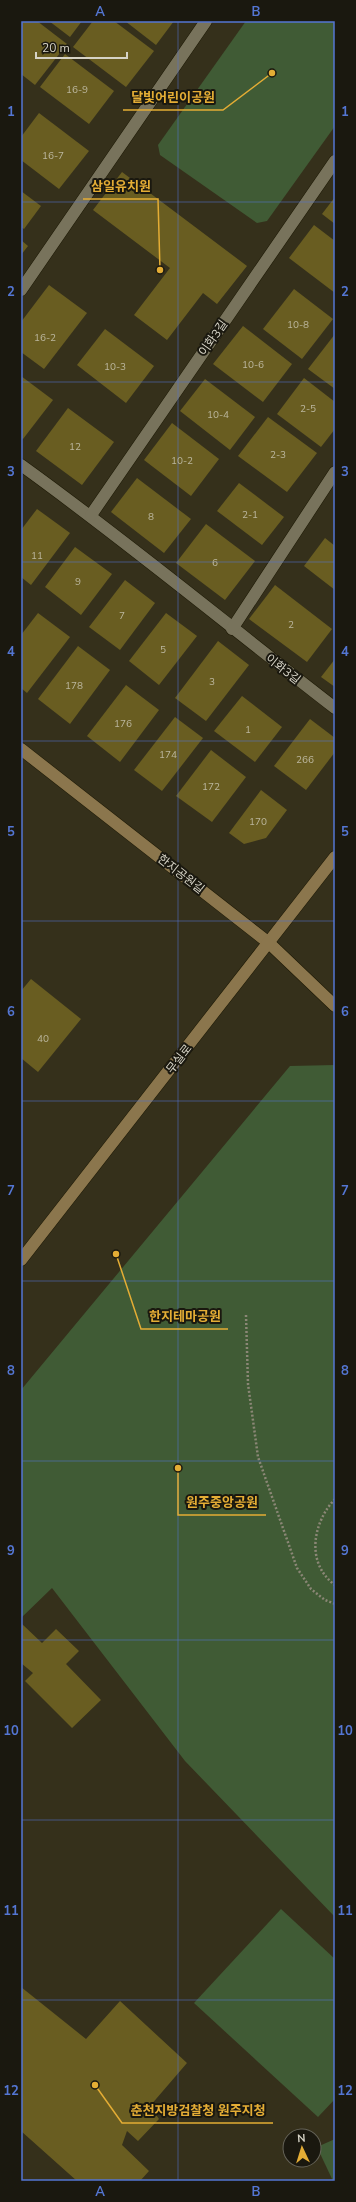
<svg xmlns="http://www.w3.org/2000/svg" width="356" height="2202" font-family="'Nunito Sans','Noto Sans KR',sans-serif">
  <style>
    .green { fill: #405b35 }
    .building { fill: #695d21 }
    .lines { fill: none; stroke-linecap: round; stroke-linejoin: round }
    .street-casing { stroke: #1c1804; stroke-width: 13 }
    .secondary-casing { stroke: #1c1804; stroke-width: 13 }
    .path { stroke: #8b8776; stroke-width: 2.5; stroke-dasharray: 2 2; stroke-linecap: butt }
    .street { stroke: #78735c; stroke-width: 12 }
    .secondary { stroke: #8b764d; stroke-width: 12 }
    .grid { fill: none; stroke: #5476d3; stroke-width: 1; stroke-opacity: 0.55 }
    .labels { text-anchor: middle; stroke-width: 4; stroke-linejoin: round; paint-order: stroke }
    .number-label { font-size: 10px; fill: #bbb69d }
    .street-label { font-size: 12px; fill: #d6d3c6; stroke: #1a180f }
    .leader { fill: none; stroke: #e4ad35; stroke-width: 1.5 }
    .callout-dot { fill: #e4ad35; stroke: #1a180f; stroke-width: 1.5 }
    .callout-label { font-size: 13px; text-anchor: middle; font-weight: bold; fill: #e4ad35; stroke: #1a180f; stroke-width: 4; stroke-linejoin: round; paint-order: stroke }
    .neatline { fill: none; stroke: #5476d3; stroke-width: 1.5 }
    .grid-label { font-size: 13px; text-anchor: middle; font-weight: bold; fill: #5476d3 }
  </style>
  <rect width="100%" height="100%" fill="#35301b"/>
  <g class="green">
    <path d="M246,21H335V126L267,221L257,223L160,155L158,145Z"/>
    <path d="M335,1065V1917L185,1761L52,1588L21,1618V1390L290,1066Z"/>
    <path d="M281,1909L335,1959V2099L318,2117L194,2003Z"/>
    <path d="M335,2139V2181H333L317,2147Z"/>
  </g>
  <g class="building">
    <path d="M21,21H37L67,44L35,85L21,74Z"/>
    <path d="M49,21H82L70,37Z"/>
    <path d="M93,21H114L154,51L126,87L73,47Z"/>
    <path d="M125,21H174L156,45Z"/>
    <path d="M65,54L114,91L89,124L40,87Z"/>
    <path d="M39,113L89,151L59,189L21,160V137Z"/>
    <path d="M122,172L247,266L217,304L203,293L167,340L134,315L170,268L93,210Z"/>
    <path d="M21,191L41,206L24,229L21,227Z"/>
    <path d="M335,197V224L322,214Z"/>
    <path d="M314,225L335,241V293L289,258Z"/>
    <path d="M21,240L28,246L21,255Z"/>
    <path d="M49,285L87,313L44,369L21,352V322Z"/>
    <path d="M294,289L333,319L302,359L263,329Z"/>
    <path d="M243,326L292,364L263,402L213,364Z"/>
    <path d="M105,329L154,366L126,403L77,365Z"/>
    <path d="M335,334V389L308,369Z"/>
    <path d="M21,376L53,400L23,439L21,438Z"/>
    <path d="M304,378L335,402V429L321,447L277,414Z"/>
    <path d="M205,379L255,417L230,450L180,411Z"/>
    <path d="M68,408L114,442L82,485L36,451Z"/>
    <path d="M268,417L317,453L287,492L238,456Z"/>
    <path d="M172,423L219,459L191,496L144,460Z"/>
    <path d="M137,478L191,519L164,553L111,512Z"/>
    <path d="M239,483L284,517L262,545L217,511Z"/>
    <path d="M37,509L70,533L31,585L21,577V530Z"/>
    <path d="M206,524L255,561L225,600L176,563Z"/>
    <path d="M325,538L335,546V590L304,566Z"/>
    <path d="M75,547L112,574L81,615L45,587Z"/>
    <path d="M125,580L155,603L120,650L89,627Z"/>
    <path d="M275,585L332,629L307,662L249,619Z"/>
    <path d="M38,613L70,637L27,693L21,688V635Z"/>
    <path d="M166,613L197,636L159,685L129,661Z"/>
    <path d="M218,641L249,665L206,721L175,698Z"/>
    <path d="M78,646L110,670L70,724L38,699Z"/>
    <path d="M335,659V687L321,677Z"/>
    <path d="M126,685L159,710L120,762L87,736Z"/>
    <path d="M242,696L282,727L255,762L214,731Z"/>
    <path d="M175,717L203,738L162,791L134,770Z"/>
    <path d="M310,719L335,738V752L306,790L274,766Z"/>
    <path d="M211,750L246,777L212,822L176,796Z"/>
    <path d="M261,790L287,810L266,838L244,844L229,833Z"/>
    <path d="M31,979L81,1019L38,1072L21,1058V991Z"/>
    <path d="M22,1624L42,1643L56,1629L79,1651L66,1664L101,1700L72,1728L25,1681L33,1673L21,1663Z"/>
    <path d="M21,1987L86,2039L120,2001L187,2063L150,2106L159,2119L138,2141L127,2131L122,2145L149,2171L140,2181H77L21,2131Z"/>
  </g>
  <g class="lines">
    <g class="street-casing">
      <g id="street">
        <path d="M21,290L206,21"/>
        <path d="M21,465C128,542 230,627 335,708"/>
        <path d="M91,515L335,161"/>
        <path d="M232,629L335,472"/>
      </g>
    </g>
    <g class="secondary-casing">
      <g id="secondary">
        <path d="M21,749L269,943L335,1006"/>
        <path d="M21,1260L335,857"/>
      </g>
    </g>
    <g class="path">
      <path d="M246,1315L248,1384L258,1457L297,1568L311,1589L325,1600L335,1604"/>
      <path d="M335,1499C313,1522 305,1563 335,1585"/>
    </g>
    <use href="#street" class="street"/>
    <use href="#secondary" class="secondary"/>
  </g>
  <path class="grid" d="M178,21V2181M21,202H335M21,382H335M21,562H335M21,741H335M21,921H335M21,1101H335M21,1281H335M21,1461H335M21,1640H335M21,1820H335M21,2000H335"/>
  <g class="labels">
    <g class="number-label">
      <text x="77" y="93">16-9</text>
      <text x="53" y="159">16-7</text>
      <text x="298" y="328">10-8</text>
      <text x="45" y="341">16-2</text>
      <text x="253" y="368">10-6</text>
      <text x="115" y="370">10-3</text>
      <text x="308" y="412">2-5</text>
      <text x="218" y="418">10-4</text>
      <text x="75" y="450">12</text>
      <text x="278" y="458">2-3</text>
      <text x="182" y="464">10-2</text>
      <text x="250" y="518">2-1</text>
      <text x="151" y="520">8</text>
      <text x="37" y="559">11</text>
      <text x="215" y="566">6</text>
      <text x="78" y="585">9</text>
      <text x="122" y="619">7</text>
      <text x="291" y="628">2</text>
      <text x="163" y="653">5</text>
      <text x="212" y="685">3</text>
      <text x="74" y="689">178</text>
      <text x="123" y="727">176</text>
      <text x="248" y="733">1</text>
      <text x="168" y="758">174</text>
      <text x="305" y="763">266</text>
      <text x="211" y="790">172</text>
      <text x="258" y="825">170</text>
      <text x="43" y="1042">40</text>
    </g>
    <g class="street-label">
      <text transform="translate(213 338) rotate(-55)" y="4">이화3길</text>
      <text transform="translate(283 669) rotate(38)" y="4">이화3길</text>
      <text transform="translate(181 874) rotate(38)" y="4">한지공원길</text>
      <text transform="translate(179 1059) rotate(-52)" y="4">무실로</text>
    </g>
  </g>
  <path class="leader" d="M272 73L223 110H123M160 270L158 199H83M116 1254L141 1329H228M178 1468L178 1515H266M95 2085L122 2123H273"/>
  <g class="callout-dot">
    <circle cx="272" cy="73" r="4"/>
    <circle cx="160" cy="270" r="4"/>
    <circle cx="116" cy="1254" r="4"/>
    <circle cx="178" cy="1468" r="4"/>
    <circle cx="95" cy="2085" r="4"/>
  </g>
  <g class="callout-label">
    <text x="173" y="102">달빛어린이공원</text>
    <text x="121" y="191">삼일유치원</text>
    <text x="185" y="1321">한지테마공원</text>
    <text x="222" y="1507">원주중앙공원</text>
    <text x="198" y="2115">춘천지방검찰청 원주지청</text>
  </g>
  <rect width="356" height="2202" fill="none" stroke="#1a180f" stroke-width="44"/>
  <g transform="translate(302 2148) rotate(356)"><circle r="19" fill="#1a180f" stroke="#656358"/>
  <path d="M0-3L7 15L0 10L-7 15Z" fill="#e4ad35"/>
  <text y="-6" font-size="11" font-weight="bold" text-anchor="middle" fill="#d6d3c6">N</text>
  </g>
  <path d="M36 52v6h91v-6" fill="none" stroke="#d6d3c6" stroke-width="2"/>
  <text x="42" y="52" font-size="12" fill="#d6d3c6" stroke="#1a180f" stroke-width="3" paint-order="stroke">20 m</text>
  <rect x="22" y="22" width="312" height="2158" class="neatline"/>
  <g class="grid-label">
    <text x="100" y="16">A</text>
    <text x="256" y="16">B</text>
    <text x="11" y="116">1</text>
    <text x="345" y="116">1</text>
    <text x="11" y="296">2</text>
    <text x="345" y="296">2</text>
    <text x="11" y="476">3</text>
    <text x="345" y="476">3</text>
    <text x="11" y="656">4</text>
    <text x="345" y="656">4</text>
    <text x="11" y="836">5</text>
    <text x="345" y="836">5</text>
    <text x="11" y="1016">6</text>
    <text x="345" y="1016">6</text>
    <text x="11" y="1195">7</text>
    <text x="345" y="1195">7</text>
    <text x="11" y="1375">8</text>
    <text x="345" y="1375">8</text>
    <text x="11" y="1555">9</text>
    <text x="345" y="1555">9</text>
    <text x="11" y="1735">10</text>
    <text x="345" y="1735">10</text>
    <text x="11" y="1915">11</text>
    <text x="345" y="1915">11</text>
    <text x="11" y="2095">12</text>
    <text x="345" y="2095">12</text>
    <text x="100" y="2196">A</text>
    <text x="256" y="2196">B</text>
  </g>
</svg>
